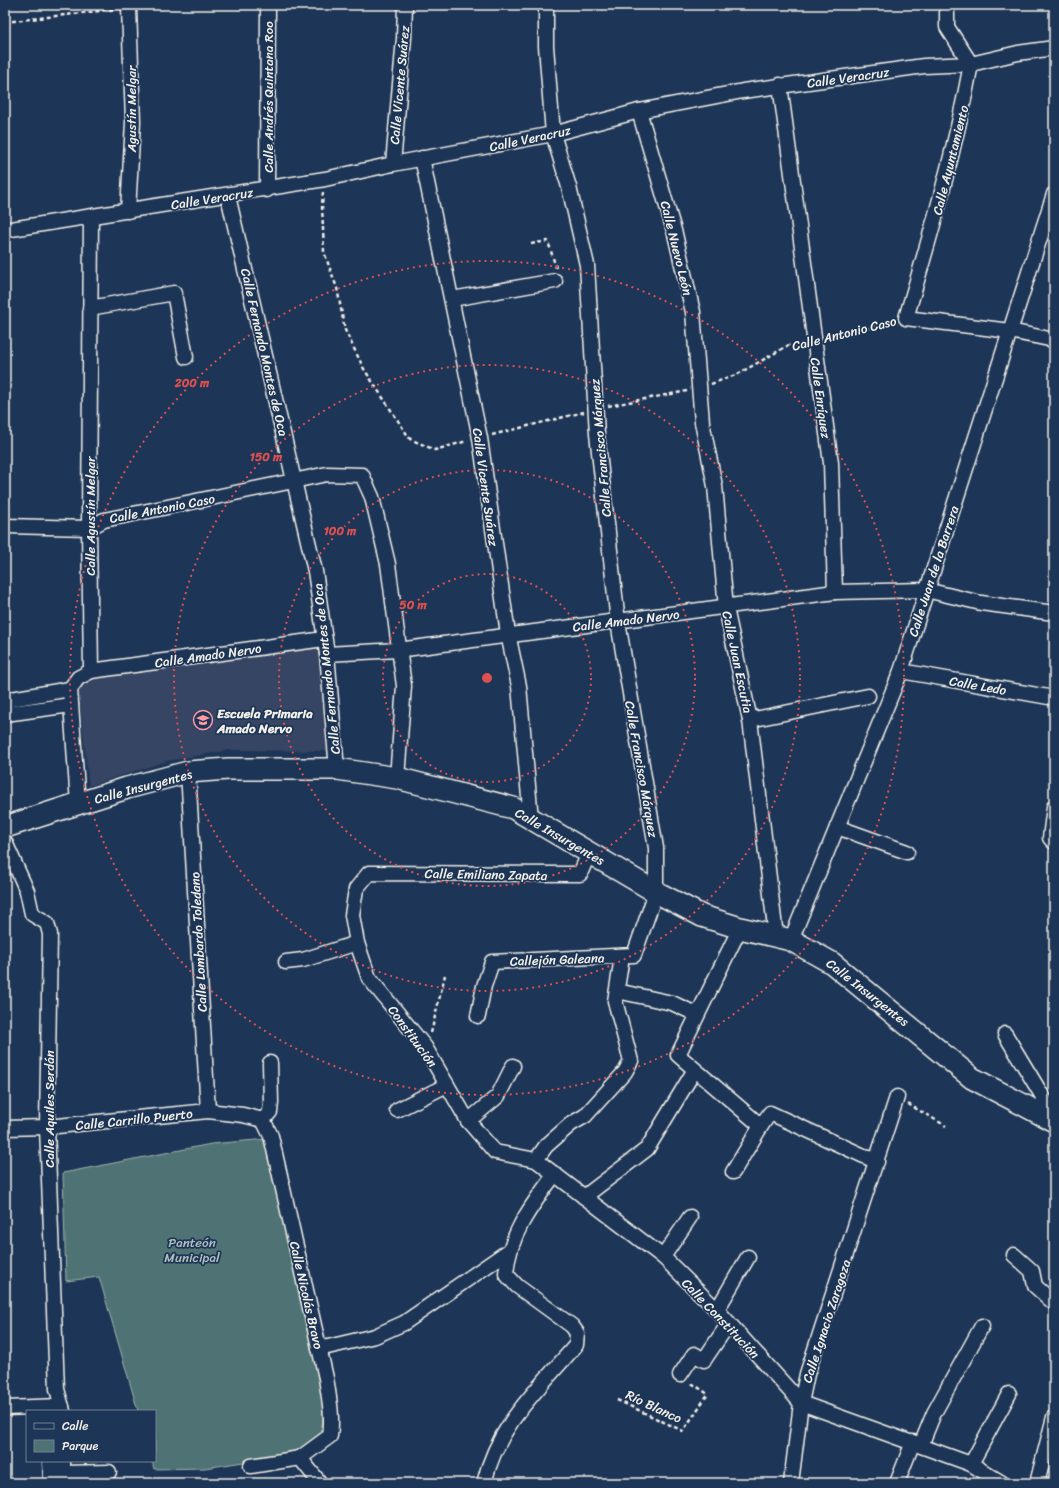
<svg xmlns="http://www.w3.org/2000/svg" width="1059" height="1488" font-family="Sriracha,sans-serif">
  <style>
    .built { fill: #344563 }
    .green { fill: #4f7374; stroke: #a2b2ae }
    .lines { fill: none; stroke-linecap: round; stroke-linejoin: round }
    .street-casing { stroke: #f4f1e8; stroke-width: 17 }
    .secondary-casing { stroke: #f4f1e8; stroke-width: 24 }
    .path { stroke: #f4f1e8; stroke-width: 2.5; stroke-dasharray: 4 3; stroke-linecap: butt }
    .street { stroke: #1d3557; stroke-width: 14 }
    .secondary { stroke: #1d3557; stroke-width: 21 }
    .ring { fill: none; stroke: #dc504e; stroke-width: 2; stroke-dasharray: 2 4 }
    .labels { text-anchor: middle; stroke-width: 3.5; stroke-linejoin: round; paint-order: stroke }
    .street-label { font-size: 13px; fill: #f4f1e8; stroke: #1d3557 }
    .poi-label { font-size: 13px; font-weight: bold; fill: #f4f1e8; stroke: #1d3557; text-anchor: start }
    .park-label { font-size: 13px; fill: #b2bfba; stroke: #1d3557 }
    .centre { fill: #dc504e; stroke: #1d3557; stroke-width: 2 }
    .ring-label { font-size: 12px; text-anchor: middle; font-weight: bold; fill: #dc504e; stroke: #1d3557; stroke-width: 3.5; stroke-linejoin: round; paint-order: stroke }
  </style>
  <rect width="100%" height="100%" fill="#1d3557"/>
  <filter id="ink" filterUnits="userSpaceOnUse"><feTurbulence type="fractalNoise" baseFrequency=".025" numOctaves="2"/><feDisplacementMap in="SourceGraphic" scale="8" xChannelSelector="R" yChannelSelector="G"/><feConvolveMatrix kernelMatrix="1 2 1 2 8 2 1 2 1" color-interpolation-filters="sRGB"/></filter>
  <g filter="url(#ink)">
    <path class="built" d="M318,644L327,751L229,750L167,761L89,786L78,689L90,678Z"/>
    <path class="green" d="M267,1139L325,1403L321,1433L295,1454L205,1468L154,1469L152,1461H155V1411H138L99,1277L66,1281L63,1173L211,1144Z"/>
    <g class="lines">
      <g class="street-casing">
        <g id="street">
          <path d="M947,5V27L971,64C955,151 931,234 906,318L1010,331L1054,340"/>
          <path d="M780,85L831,463L835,592"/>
          <path d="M639,111L675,234L693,312L702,422L715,486L726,608L750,720L776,936"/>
          <path d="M422,158L480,438L508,634L519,686L531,819"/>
          <path d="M393,164L404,38L405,5"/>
          <path d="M267,190L268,5"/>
          <path d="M228,196L315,571L327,654L337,769"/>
          <path d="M128,211L133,122L129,8"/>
          <path d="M5,230L325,179L393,164L553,134L639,111L743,91L924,66L971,64L1018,53L1054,48"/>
          <path d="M452,299L555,281"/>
          <path d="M90,308L174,293L186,357"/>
          <path d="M5,526L89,528L104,520L327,474L362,475L372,497L388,564L404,686L397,778"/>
          <path d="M327,654L398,650L835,592L926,590L981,603L1054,613"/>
          <path d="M91,671L324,639"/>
          <path d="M901,671L1054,698"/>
          <path d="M5,700L70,689"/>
          <path d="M5,714L71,705"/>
          <path d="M750,720L868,696"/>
          <path d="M188,772L208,1111"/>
          <path d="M78,804L70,689L78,678L91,671L89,528L91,217"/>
          <path d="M1054,807L1050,838L1054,842"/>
          <path d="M837,827L907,852"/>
          <path d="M5,842L27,891L32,914L47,923L50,934L47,1127L57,1389L63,1411"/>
          <path d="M589,853L580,874L369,873L356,889L352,915L357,943L369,978L425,1047L468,1121L495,1152L536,1160L663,1257L717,1310L801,1403L971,1464L1002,1483"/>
          <path d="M740,928L678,1055L761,1126L770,1113L877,1162"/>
          <path d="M791,940L901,671L1054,194"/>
          <path d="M286,962L303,960L357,943"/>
          <path d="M617,991L672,1003L696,1014"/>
          <path d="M478,1016L484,986L492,962L634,955L656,892V848L618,622L597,434L587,265L569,187L553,134L546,46V5"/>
          <path d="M1005,1034L1046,1102L1052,1120"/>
          <path d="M397,1110L447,1085"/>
          <path d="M263,1120L271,1136L326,1378C329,1397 333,1417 330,1436L300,1458"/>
          <path d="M263,1120L270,1112L271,1103L270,1063"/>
          <path d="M468,1121L498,1096L513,1066"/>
          <path d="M5,1128L47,1127L208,1111L243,1115L263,1120"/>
          <path d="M536,1160L546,1146L571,1124L585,1116L625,1072L631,1061L615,1001L622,957"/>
          <path d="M733,1172L761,1126"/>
          <path d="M584,1197L647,1149L694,1071"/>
          <path d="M1014,1255L1032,1271L1035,1286L1054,1303"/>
          <path d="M663,1257L690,1217"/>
          <path d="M717,1310L748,1257"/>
          <path d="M319,1349L375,1336L404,1323L510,1250"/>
          <path d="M680,1375L694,1354L704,1360L729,1323"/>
          <path d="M5,1408L62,1406"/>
          <path d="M921,1445L934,1413L982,1326"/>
          <path d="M50,1461L51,1483"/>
          <path d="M63,1461V1483"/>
          <path d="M971,1464L1009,1394"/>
          <path d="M251,1466L300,1458L320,1483"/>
          <path d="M63,1473L109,1472"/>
          <path d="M484,1483C499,1422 537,1391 576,1345L577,1333L572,1326L517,1286L506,1274C509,1234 532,1205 555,1174"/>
          <path d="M791,1483L801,1403L807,1374L897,1097"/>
          <path d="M897,1483L913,1442"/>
          <path d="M1037,1483L1054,1417"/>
        </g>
      </g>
      <g class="secondary-casing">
        <path id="secondary" d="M5,827L127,788L188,772L228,769H337L397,778L513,808L656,892L702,916L740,928L791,940L832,963L972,1078L1054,1121"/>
      </g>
      <g class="path">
        <path d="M5,22L116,9"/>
        <path d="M323,192L322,205L324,252L337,288L345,330L364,369L410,439L435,450L467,441"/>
        <path d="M531,244L548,241L556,268"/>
        <path d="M828,340L894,321"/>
        <path d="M711,384L738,374L789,345L801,344"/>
        <path d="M608,406L687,391"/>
        <path d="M492,435L584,412"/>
        <path d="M431,1033L445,975"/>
        <path d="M908,1104L946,1126"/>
        <path d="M617,1400L683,1431L708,1394L690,1382"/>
      </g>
      <use href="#street" class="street"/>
      <use href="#secondary" class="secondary"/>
    </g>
  </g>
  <g class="ring">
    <circle cx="487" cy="678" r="104"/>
    <circle cx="487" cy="678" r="208"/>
    <circle cx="487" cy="678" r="313"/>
    <circle cx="487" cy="678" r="417"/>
  </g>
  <defs>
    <g id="school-ring" transform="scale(1)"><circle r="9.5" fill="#1d3557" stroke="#ff9aa2" stroke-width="1.5"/><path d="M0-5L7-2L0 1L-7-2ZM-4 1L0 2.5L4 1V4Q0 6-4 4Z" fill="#ff9aa2"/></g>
  </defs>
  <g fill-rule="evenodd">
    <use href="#school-ring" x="203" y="720"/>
  </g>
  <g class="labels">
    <g class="street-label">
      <text transform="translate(848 77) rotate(-8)" y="5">Calle Veracruz</text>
      <text transform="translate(399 85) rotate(-85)" y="5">Calle Vicente Suárez</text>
      <text transform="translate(268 97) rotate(-90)" y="5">Calle Andrés Quintana Roo</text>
      <text transform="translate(131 109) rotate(-90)" y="5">Agustín Melgar</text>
      <text transform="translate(530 138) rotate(-12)" y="5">Calle Veracruz</text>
      <text transform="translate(950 160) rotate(-76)" y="5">Calle Ayuntamiento</text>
      <text transform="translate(212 198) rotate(-9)" y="5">Calle Veracruz</text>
      <text transform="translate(677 248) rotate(76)" y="5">Calle Nuevo León</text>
      <text transform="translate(844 333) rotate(-14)" y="5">Calle Antonio Caso</text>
      <text transform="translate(265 352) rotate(77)" y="5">Calle Fernando Montes de Oca</text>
      <text transform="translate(821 398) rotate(82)" y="5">Calle Enríquez</text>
      <text transform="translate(600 448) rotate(-95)" y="5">Calle Francisco Márquez</text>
      <text transform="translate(486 487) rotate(82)" y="5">Calle Vicente Suárez</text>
      <text transform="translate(162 508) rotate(-11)" y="5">Calle Antonio Caso</text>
      <text transform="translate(90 516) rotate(-90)" y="5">Calle Agustín Melgar</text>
      <text transform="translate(933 571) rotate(-72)" y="5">Calle Juan de la Barrera</text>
      <text transform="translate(626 620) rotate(-7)" y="5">Calle Amado Nervo</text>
      <text transform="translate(208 655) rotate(-8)" y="5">Calle Amado Nervo</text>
      <text transform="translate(738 662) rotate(78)" y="5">Calle Juan Escutia</text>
      <text transform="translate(326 669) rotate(-96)" y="5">Calle Fernando Montes de Oca</text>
      <text transform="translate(978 685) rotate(10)" y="5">Calle Ledo</text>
      <text transform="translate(642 769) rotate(80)" y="5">Calle Francisco Márquez</text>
      <text transform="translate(143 786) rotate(-15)" y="5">Calle Insurgentes</text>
      <text transform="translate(560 836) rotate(30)" y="5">Calle Insurgentes</text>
      <text transform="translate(486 874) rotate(1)" y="5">Calle Emiliano Zapata</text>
      <text transform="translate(198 942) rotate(-93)" y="5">Calle Lombardo Toledano</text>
      <text transform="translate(557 959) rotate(-2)" y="5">Callejón Galeana</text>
      <text transform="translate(868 992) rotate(38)" y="5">Calle Insurgentes</text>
      <text transform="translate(413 1036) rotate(54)" y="5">Constitución</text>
      <text transform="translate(49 1109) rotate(-90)" y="5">Calle Aquiles Serdán</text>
      <text transform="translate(134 1119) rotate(-6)" y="5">Calle Carrillo Puerto</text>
      <text transform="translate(307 1295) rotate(77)" y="5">Calle Nicolás Bravo</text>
      <text transform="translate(721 1318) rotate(46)" y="5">Calle Constitución</text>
      <text transform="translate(826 1321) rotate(-72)" y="5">Calle Ignacio Zaragoza</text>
      <text transform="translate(654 1406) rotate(25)" y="5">Río Blanco</text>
    </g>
    <g class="poi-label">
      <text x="217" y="718">Escuela Primaria<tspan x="217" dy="15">Amado Nervo</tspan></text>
    </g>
    <g class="park-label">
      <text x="192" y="1247">Panteón<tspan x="192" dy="15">Municipal</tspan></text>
    </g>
  </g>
  <circle cx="487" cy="678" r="6" class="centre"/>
  <g class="ring-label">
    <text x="192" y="387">200 m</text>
    <text x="266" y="461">150 m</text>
    <text x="340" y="535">100 m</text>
    <text x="413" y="609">50 m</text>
  </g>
  <rect width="1059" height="1488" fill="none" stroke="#1d3557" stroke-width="20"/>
  <rect x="10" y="10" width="1039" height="1468" fill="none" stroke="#f4f1e8" stroke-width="1.5" filter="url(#ink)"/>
  <rect x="26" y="1410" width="130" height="52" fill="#1d3557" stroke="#738091"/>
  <rect x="34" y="1423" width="20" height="6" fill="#1d3557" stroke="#738091"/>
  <text x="62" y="1430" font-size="12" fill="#f4f1e8">Calle</text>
  <rect x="34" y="1440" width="20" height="12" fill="#4f7374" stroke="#738091"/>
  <text x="62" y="1450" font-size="12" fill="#f4f1e8">Parque</text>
</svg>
